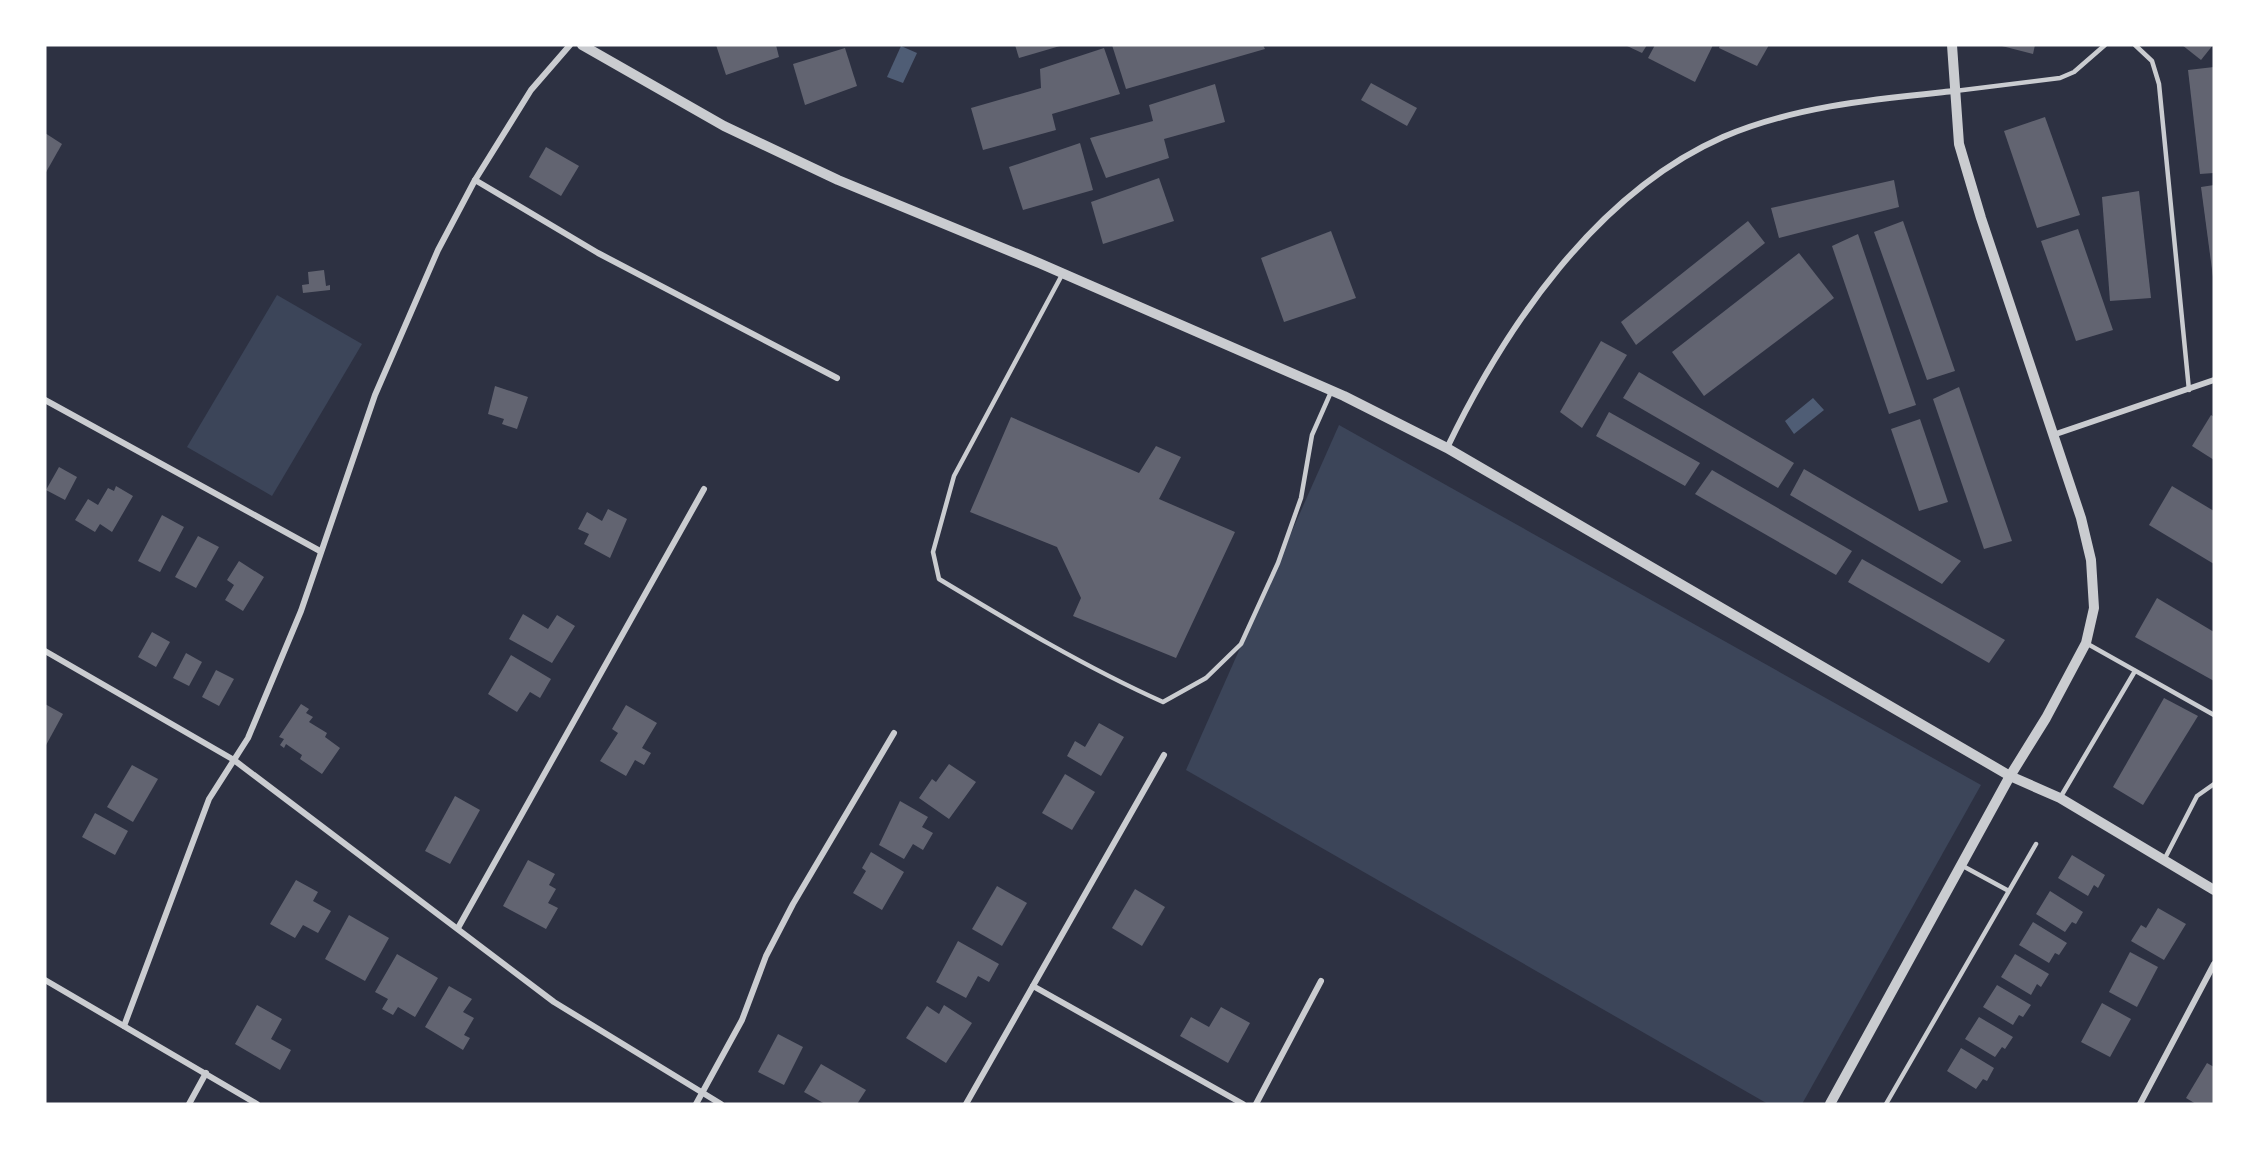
<svg xmlns="http://www.w3.org/2000/svg" width="2259" height="1149" font-family="'Alegreya Sans',sans-serif">
  <style>
    .green { fill: #3c4559 }
    .water { fill: #4f5d75 }
    .building { fill: #626471 }
    .lines { fill: none; stroke-linecap: round; stroke-linejoin: round }
    .service { stroke: #caccd0; stroke-width: 4.5 }
    .minor { stroke: #caccd0; stroke-width: 6 }
    .tertiary { stroke: #caccd0; stroke-width: 10 }
  </style>
  <rect width="100%" height="100%" fill="#2d3142"/>
  <g class="green">
    <path d="M277,295L362,344L272,496L187,447Z"/>
    <path d="M1339,425L1981,785L1802,1104H1768L1186,770Z"/>
  </g>
  <g class="water">
    <path d="M901,46L917,53L903,83L887,77Z"/>
    <path d="M1813,398L1824,410L1794,434L1785,421Z"/>
  </g>
  <g class="building">
    <path d="M716,45H776L779,57L726,75Z"/>
    <path d="M1015,45H1060V46L1019,58Z"/>
    <path d="M1112,45H1263L1265,49L1126,89Z"/>
    <path d="M1625,45H1647L1642,53Z"/>
    <path d="M1655,45H1713L1695,82L1648,58Z"/>
    <path d="M1720,45H1769L1757,66L1719,48Z"/>
    <path d="M1998,45H2035L2033,54Z"/>
    <path d="M2182,45H2213L2201,60Z"/>
    <path d="M845,48L857,86L805,105L793,64Z"/>
    <path d="M1104,48L1120,94L1052,114L1056,130L983,150L971,108L1041,88L1040,69Z"/>
    <path d="M2214,67V173L2200,174L2188,70Z"/>
    <path d="M1371,83L1417,108L1407,126L1361,100Z"/>
    <path d="M1215,84L1225,122L1164,139L1169,158L1106,178L1090,138L1153,121L1149,105Z"/>
    <path d="M2045,117L2080,215L2037,228L2004,131Z"/>
    <path d="M45,133L62,144L45,174Z"/>
    <path d="M1080,143L1093,190L1023,210L1009,167Z"/>
    <path d="M546,147L579,166L561,196L529,177Z"/>
    <path d="M1159,178L1174,221L1103,244L1091,202Z"/>
    <path d="M1894,180L1899,207L1779,238L1771,208Z"/>
    <path d="M2214,185V276L2213,277L2201,187Z"/>
    <path d="M2139,191L2151,298L2110,301L2102,197Z"/>
    <path d="M1748,221L1765,243L1636,345L1621,322Z"/>
    <path d="M1903,221L1955,371L1927,380L1874,232Z"/>
    <path d="M2078,229L2113,330L2076,341L2041,241Z"/>
    <path d="M1331,231L1356,298L1284,322L1261,258Z"/>
    <path d="M1858,234L1916,405L1889,414L1832,246Z"/>
    <path d="M1799,253L1834,298L1704,396L1672,352Z"/>
    <path d="M324,270L326,286L330,285V290L303,293L302,285L309,284L308,272Z"/>
    <path d="M1601,341L1627,355L1582,428L1560,412Z"/>
    <path d="M1639,372L1794,463L1778,488L1623,398Z"/>
    <path d="M495,386L528,397L517,429L502,424L504,419L488,414Z"/>
    <path d="M1959,387L2012,541L1984,549L1933,399Z"/>
    <path d="M1609,412L1700,463L1685,486L1596,436Z"/>
    <path d="M2211,415L2214,417V460L2192,446Z"/>
    <path d="M1011,417L1139,473L1156,446L1181,457L1159,499L1235,532L1176,658L1073,616L1081,598L1057,547L970,512Z"/>
    <path d="M1920,419L1948,502L1919,511L1891,429Z"/>
    <path d="M59,467L77,477L65,500L46,490Z"/>
    <path d="M1804,469L1961,561L1942,584L1790,495Z"/>
    <path d="M1712,470L1852,551L1836,575L1695,494Z"/>
    <path d="M116,486L133,496L112,532L100,524L95,532L75,520L88,499L98,505L108,488L114,491Z"/>
    <path d="M2172,486L2214,511V564L2149,525Z"/>
    <path d="M608,509L627,519L610,558L584,544L589,534L578,529L587,512L602,521Z"/>
    <path d="M162,515L184,527L160,572L138,561Z"/>
    <path d="M198,536L219,547L196,588L175,577Z"/>
    <path d="M1862,559L2005,640L1989,663L1848,582Z"/>
    <path d="M239,561L264,577L243,611L225,600L234,585L227,580Z"/>
    <path d="M2157,598L2214,632V681L2135,637Z"/>
    <path d="M523,614L548,629L557,615L575,626L552,663L509,639Z"/>
    <path d="M152,632L170,642L156,667L138,657Z"/>
    <path d="M186,653L202,662L189,686L173,678Z"/>
    <path d="M511,655L551,679L540,698L530,692L517,712L488,694Z"/>
    <path d="M216,670L234,679L219,706L202,697Z"/>
    <path d="M2164,698L2198,716L2143,805L2113,787Z"/>
    <path d="M45,704L63,714L45,747Z"/>
    <path d="M301,704L309,709L306,713L313,717L309,722L327,733L325,737L340,748L322,774L300,759L302,755L286,744L284,748L280,745L284,739L279,737Z"/>
    <path d="M626,705L657,723L642,748L651,753L644,765L635,760L626,776L600,761L618,733L612,729Z"/>
    <path d="M1099,723L1124,737L1101,776L1067,756L1075,741L1085,747Z"/>
    <path d="M949,764L976,782L949,819L919,798L932,779L936,782Z"/>
    <path d="M132,765L158,779L133,822L107,807Z"/>
    <path d="M1065,774L1095,792L1072,830L1042,813Z"/>
    <path d="M455,796L480,810L450,864L425,851Z"/>
    <path d="M900,801L928,817L922,827L933,833L923,850L913,844L904,859L879,845Z"/>
    <path d="M95,813L128,831L115,855L82,837Z"/>
    <path d="M871,852L904,872L882,910L853,893L866,871L862,868Z"/>
    <path d="M2072,855L2105,875L2098,888L2094,885L2088,896L2058,878Z"/>
    <path d="M528,860L555,874L549,885L556,889L548,903L558,908L546,929L503,906Z"/>
    <path d="M296,880L318,892L313,901L331,911L318,933L303,925L295,938L270,924Z"/>
    <path d="M997,886L1027,903L1002,946L972,929Z"/>
    <path d="M1135,889L1165,907L1142,946L1112,928Z"/>
    <path d="M2050,891L2083,912L2076,924L2072,922L2065,932L2036,914Z"/>
    <path d="M2158,908L2186,924L2164,960L2131,941L2141,925L2146,928Z"/>
    <path d="M349,915L389,938L365,981L325,959Z"/>
    <path d="M2033,922L2067,943L2059,955L2055,953L2049,963L2019,945Z"/>
    <path d="M958,941L999,964L989,982L978,976L966,998L936,982Z"/>
    <path d="M2130,952L2158,967L2137,1007L2109,992Z"/>
    <path d="M397,954L438,978L415,1017L398,1007L393,1015L382,1009L388,999L375,992Z"/>
    <path d="M2015,954L2049,974L2041,987L2037,984L2031,995L2001,977Z"/>
    <path d="M1997,985L2031,1005L2023,1017L2019,1015L2013,1025L1983,1007Z"/>
    <path d="M449,986L472,999L463,1012L474,1018L464,1035L470,1038L463,1050L425,1027Z"/>
    <path d="M2102,1003L2131,1019L2110,1057L2081,1042Z"/>
    <path d="M257,1005L282,1019L271,1039L291,1050L280,1070L235,1044Z"/>
    <path d="M944,1005L972,1023L946,1063L906,1038L927,1006L939,1014Z"/>
    <path d="M1221,1007L1250,1023L1228,1063L1180,1036L1191,1017L1209,1027Z"/>
    <path d="M1979,1017L2013,1037L2005,1049L2002,1047L1995,1057L1965,1039Z"/>
    <path d="M778,1034L803,1047L784,1085L758,1072Z"/>
    <path d="M1961,1048L1994,1068L1987,1081L1983,1079L1976,1089L1947,1071Z"/>
    <path d="M2207,1063L2214,1067V1104H2196L2186,1098Z"/>
    <path d="M821,1064L866,1090L857,1104H825L804,1092Z"/>
  </g>
  <g class="lines">
    <g class="service">
      <path d="M2135,45L2152,61L2159,84L2189,390"/>
      <path d="M1955,91L2060,78L2074,72L2105,45"/>
      <path d="M1063,273L954,476L933,552L939,579C1012,623 1085,667 1163,702L1206,678L1241,644L1278,563L1301,498L1312,435L1331,392"/>
      <path d="M2086,643L2214,715"/>
      <path d="M2060,798L2135,671"/>
      <path d="M2164,860L2197,796L2214,784"/>
      <path d="M1961,865L2007,890"/>
      <path d="M1886,1104L2036,844"/>
    </g>
    <g class="minor">
      <path d="M475,180L598,253L837,378"/>
      <path d="M45,400L320,551"/>
      <path d="M2053,435L2214,380"/>
      <path d="M1447,448C1505,327 1596,193 1723,137C1795,106 1876,99 1954,91"/>
      <path d="M45,651L234,760L554,1002L721,1104"/>
      <path d="M458,928L704,489"/>
      <path d="M45,980L257,1104"/>
      <path d="M1033,986L1243,1104"/>
      <path d="M124,1026L209,799L248,738L301,611L375,395L438,250L475,180L531,90L570,45"/>
      <path d="M189,1104L206,1073"/>
      <path d="M696,1104L742,1020L766,956L793,904L894,733"/>
      <path d="M966,1104L1164,755"/>
      <path d="M1256,1104L1321,981"/>
      <path d="M2140,1104L2214,964"/>
    </g>
    <g class="tertiary">
      <path d="M582,45L724,126L838,180L1039,263L1344,396L1447,448L2010,776L2060,798L2214,890"/>
      <path d="M1830,1104L2010,776L2046,718L2086,643L2094,608L2091,560L2081,518L1981,218L1959,144L1952,45"/>
    </g>
  </g>
  <rect width="2259" height="1149" fill="none" stroke="#ffffff" stroke-width="93"/>
</svg>
